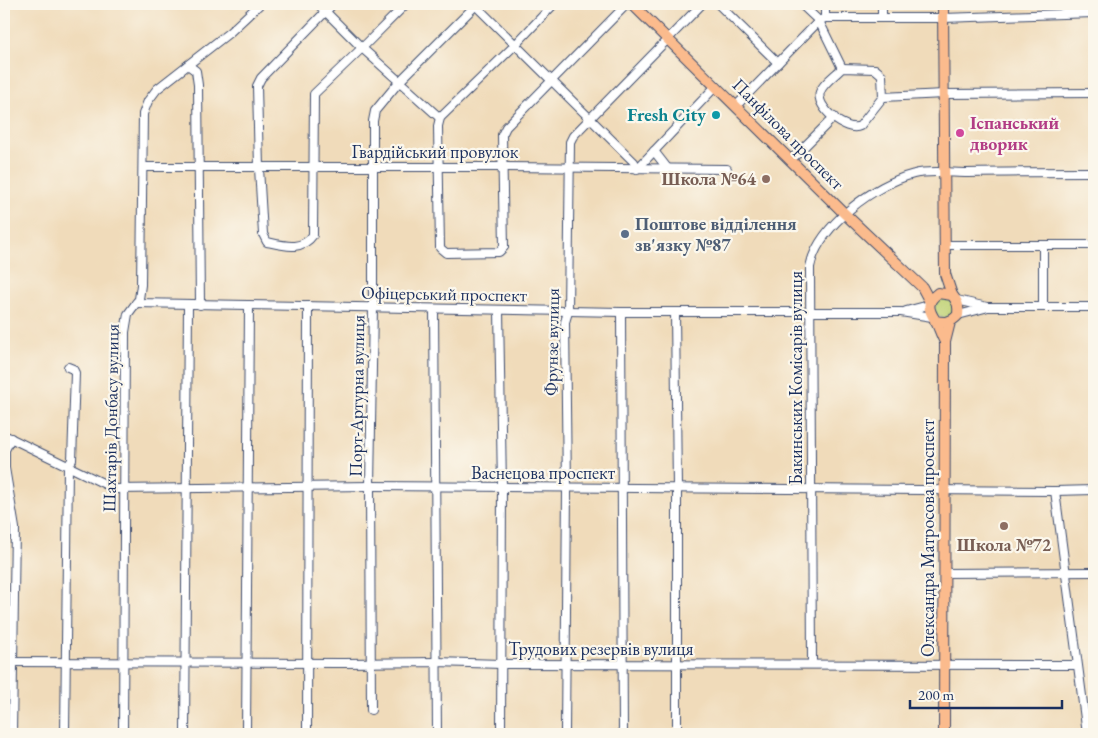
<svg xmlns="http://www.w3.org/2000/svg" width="1098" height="738" font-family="'EB Garamond',serif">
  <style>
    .green { fill: #c0d275; stroke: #6e806a }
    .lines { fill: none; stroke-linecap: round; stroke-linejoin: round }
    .minor-casing { stroke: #3b496c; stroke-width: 10 }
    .major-casing { stroke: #3b496c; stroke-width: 12 }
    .minor { stroke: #fff; stroke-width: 8 }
    .major { stroke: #fbbb8d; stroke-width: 10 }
    .culture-dot { fill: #0f9aa8; stroke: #fbf7ec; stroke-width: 2 }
    .hotel-dot { fill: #d1479c; stroke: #fbf7ec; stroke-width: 2 }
    .education-dot { fill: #8d6e63; stroke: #fbf7ec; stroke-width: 2 }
    .service-dot { fill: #5c6f8a; stroke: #fbf7ec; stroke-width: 2 }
    .labels { text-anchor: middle; stroke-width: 4.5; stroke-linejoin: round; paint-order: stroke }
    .culture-label { font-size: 18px; font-weight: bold; fill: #0d838f; stroke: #fbf7ec; text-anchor: end }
    .hotel-label { font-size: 18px; font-weight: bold; fill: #b23c85; stroke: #fbf7ec; text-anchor: start }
    .street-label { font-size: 18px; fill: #1b2f5e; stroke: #fbf7ec }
    .education-label { font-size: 18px; font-weight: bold; fill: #785e54; stroke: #fbf7ec; text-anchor: end }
    .service-label { font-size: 18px; font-weight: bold; fill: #4e5e75; stroke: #fbf7ec; text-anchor: start }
  </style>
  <rect width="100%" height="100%" fill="#fbf7ec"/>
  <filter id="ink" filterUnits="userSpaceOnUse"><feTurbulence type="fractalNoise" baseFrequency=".02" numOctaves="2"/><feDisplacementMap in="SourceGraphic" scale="10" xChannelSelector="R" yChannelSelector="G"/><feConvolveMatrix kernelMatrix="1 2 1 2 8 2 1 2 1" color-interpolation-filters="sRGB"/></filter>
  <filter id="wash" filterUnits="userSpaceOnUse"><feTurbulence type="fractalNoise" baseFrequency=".0096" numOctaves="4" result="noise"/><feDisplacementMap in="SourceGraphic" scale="20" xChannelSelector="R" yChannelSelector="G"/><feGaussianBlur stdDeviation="1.12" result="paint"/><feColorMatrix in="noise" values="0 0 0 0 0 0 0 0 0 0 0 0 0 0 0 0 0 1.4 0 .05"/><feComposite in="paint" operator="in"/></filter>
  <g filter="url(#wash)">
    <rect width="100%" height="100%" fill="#f0dbba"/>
    <circle class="green" cx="944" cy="308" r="10"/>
  </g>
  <g filter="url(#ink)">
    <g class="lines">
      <g class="minor-casing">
        <g id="minor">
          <path d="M318,4L362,48L440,118"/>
          <path d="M333,4L261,78L257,86L259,168L263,234L267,242C285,246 302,251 313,235L314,94L362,48L406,4"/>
          <path d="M474,4C527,57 581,109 634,162L637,169L716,86"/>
          <path d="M554,4L515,45L440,118L438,126L440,248L446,253L499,252L504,247L502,135L506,127L627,4"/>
          <path d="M718,4L778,63"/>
          <path d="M801,4L819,21L842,68"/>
          <path d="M825,18V4"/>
          <path d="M882,18V4"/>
          <path d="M188,65L196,71L198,85L200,305"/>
          <path d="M842,68L875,69L882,75L883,97L860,126C846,133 815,107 820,92C823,83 836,75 842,68Z"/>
          <path d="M883,97L944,94L1094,93"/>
          <path d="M736,106L819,21L825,18H943L1094,13"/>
          <path d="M654,151L668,169"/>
          <path d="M791,160L834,117"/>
          <path d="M143,167H503L727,169"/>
          <path d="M945,245H1094"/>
          <path d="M957,300L987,307H1094"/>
          <path d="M136,303L621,312H901L932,317"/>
          <path d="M1043,307V245"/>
          <path d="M434,309L437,734"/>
          <path d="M499,310L502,487L501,734"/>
          <path d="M906,311L929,305"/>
          <path d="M621,312L623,734"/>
          <path d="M675,312L677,489V734"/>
          <path d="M958,315L985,308"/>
          <path d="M4,435L115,489L370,486L1055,491L1094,490"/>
          <path d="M11,438L5,450V468L15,528L12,734"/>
          <path d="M1055,491L1087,734"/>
          <path d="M944,573L1094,572"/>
          <path d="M4,662L344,663L437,662L501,664L1077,665"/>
          <path d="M812,664L810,267C818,226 875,184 914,174C928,170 953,173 968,173C1010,172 1052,172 1094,172"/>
          <path d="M371,710L370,486L373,307V121L375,111L399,82L477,4"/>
          <path d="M65,734L68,466L72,460L75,373L73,369L68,367"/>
          <path d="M123,734L125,332L128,314L139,299L141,285L143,114L148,101L157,89L230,32L260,4"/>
          <path d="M185,734L188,305"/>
          <path d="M246,734L249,306"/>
          <path d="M307,734L308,306"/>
          <path d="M565,734L567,488L565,322L568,312L570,142L573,136L702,4"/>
        </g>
      </g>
      <g class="major-casing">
        <g id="major">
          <path d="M632,4L845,214L922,287L930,302"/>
          <path d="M943,4L945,274L952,295"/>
          <path d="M935,321C945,323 951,323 958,315C959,306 958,302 952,295L938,293C926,302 928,309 935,320C939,327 941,335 945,342"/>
          <path d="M944,734L945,342L950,322"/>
        </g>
      </g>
      <use href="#minor" class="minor"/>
      <use href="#major" class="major"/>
    </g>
  </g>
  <circle class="culture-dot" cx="716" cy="115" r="5"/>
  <circle class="hotel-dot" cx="960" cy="133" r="5"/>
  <g class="education-dot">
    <circle cx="766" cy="179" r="5"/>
    <circle cx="1004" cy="526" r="5"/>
  </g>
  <circle class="service-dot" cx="625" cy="234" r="5"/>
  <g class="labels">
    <g class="culture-label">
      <text x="706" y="121">Fresh City</text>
    </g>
    <g class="hotel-label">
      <text x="970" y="129">Іспанський<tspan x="970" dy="21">дворик</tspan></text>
    </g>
    <g class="street-label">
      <text transform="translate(788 134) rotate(45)" y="6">Панфілова проспект</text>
      <text x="435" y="158">Гвардійський провулок</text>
      <text transform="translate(444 294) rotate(1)" y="6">Офіцерський проспект</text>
      <text transform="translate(552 342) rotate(-89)" y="6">Фрунзе вулиця</text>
      <text transform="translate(796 378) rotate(-90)" y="6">Бакинських Комісарів вулиця</text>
      <text transform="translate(357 396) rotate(-89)" y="6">Порт-Артурна вулиця</text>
      <text transform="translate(111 418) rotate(-89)" y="6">Шахтарів Донбасу вулиця</text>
      <text x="543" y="479">Васнецова проспект</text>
      <text transform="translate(928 538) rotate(-90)" y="6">Олександра Матросова проспект</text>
      <text x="601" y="655">Трудових резервів вулиця</text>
    </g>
    <g class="education-label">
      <text x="756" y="185">Школа №64</text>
      <text x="1004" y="551" text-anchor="middle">Школа №72</text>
    </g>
    <g class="service-label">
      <text x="635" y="230">Поштове відділення<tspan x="635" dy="21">зв'язку №87</tspan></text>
    </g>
  </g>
  <rect width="1098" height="738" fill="none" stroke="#fbf7ec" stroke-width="20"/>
  <path d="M910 700v8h152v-8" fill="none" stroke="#1b2f5e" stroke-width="2.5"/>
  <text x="918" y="700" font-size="15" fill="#1b2f5e" stroke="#fbf7ec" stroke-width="4" paint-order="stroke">200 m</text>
</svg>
